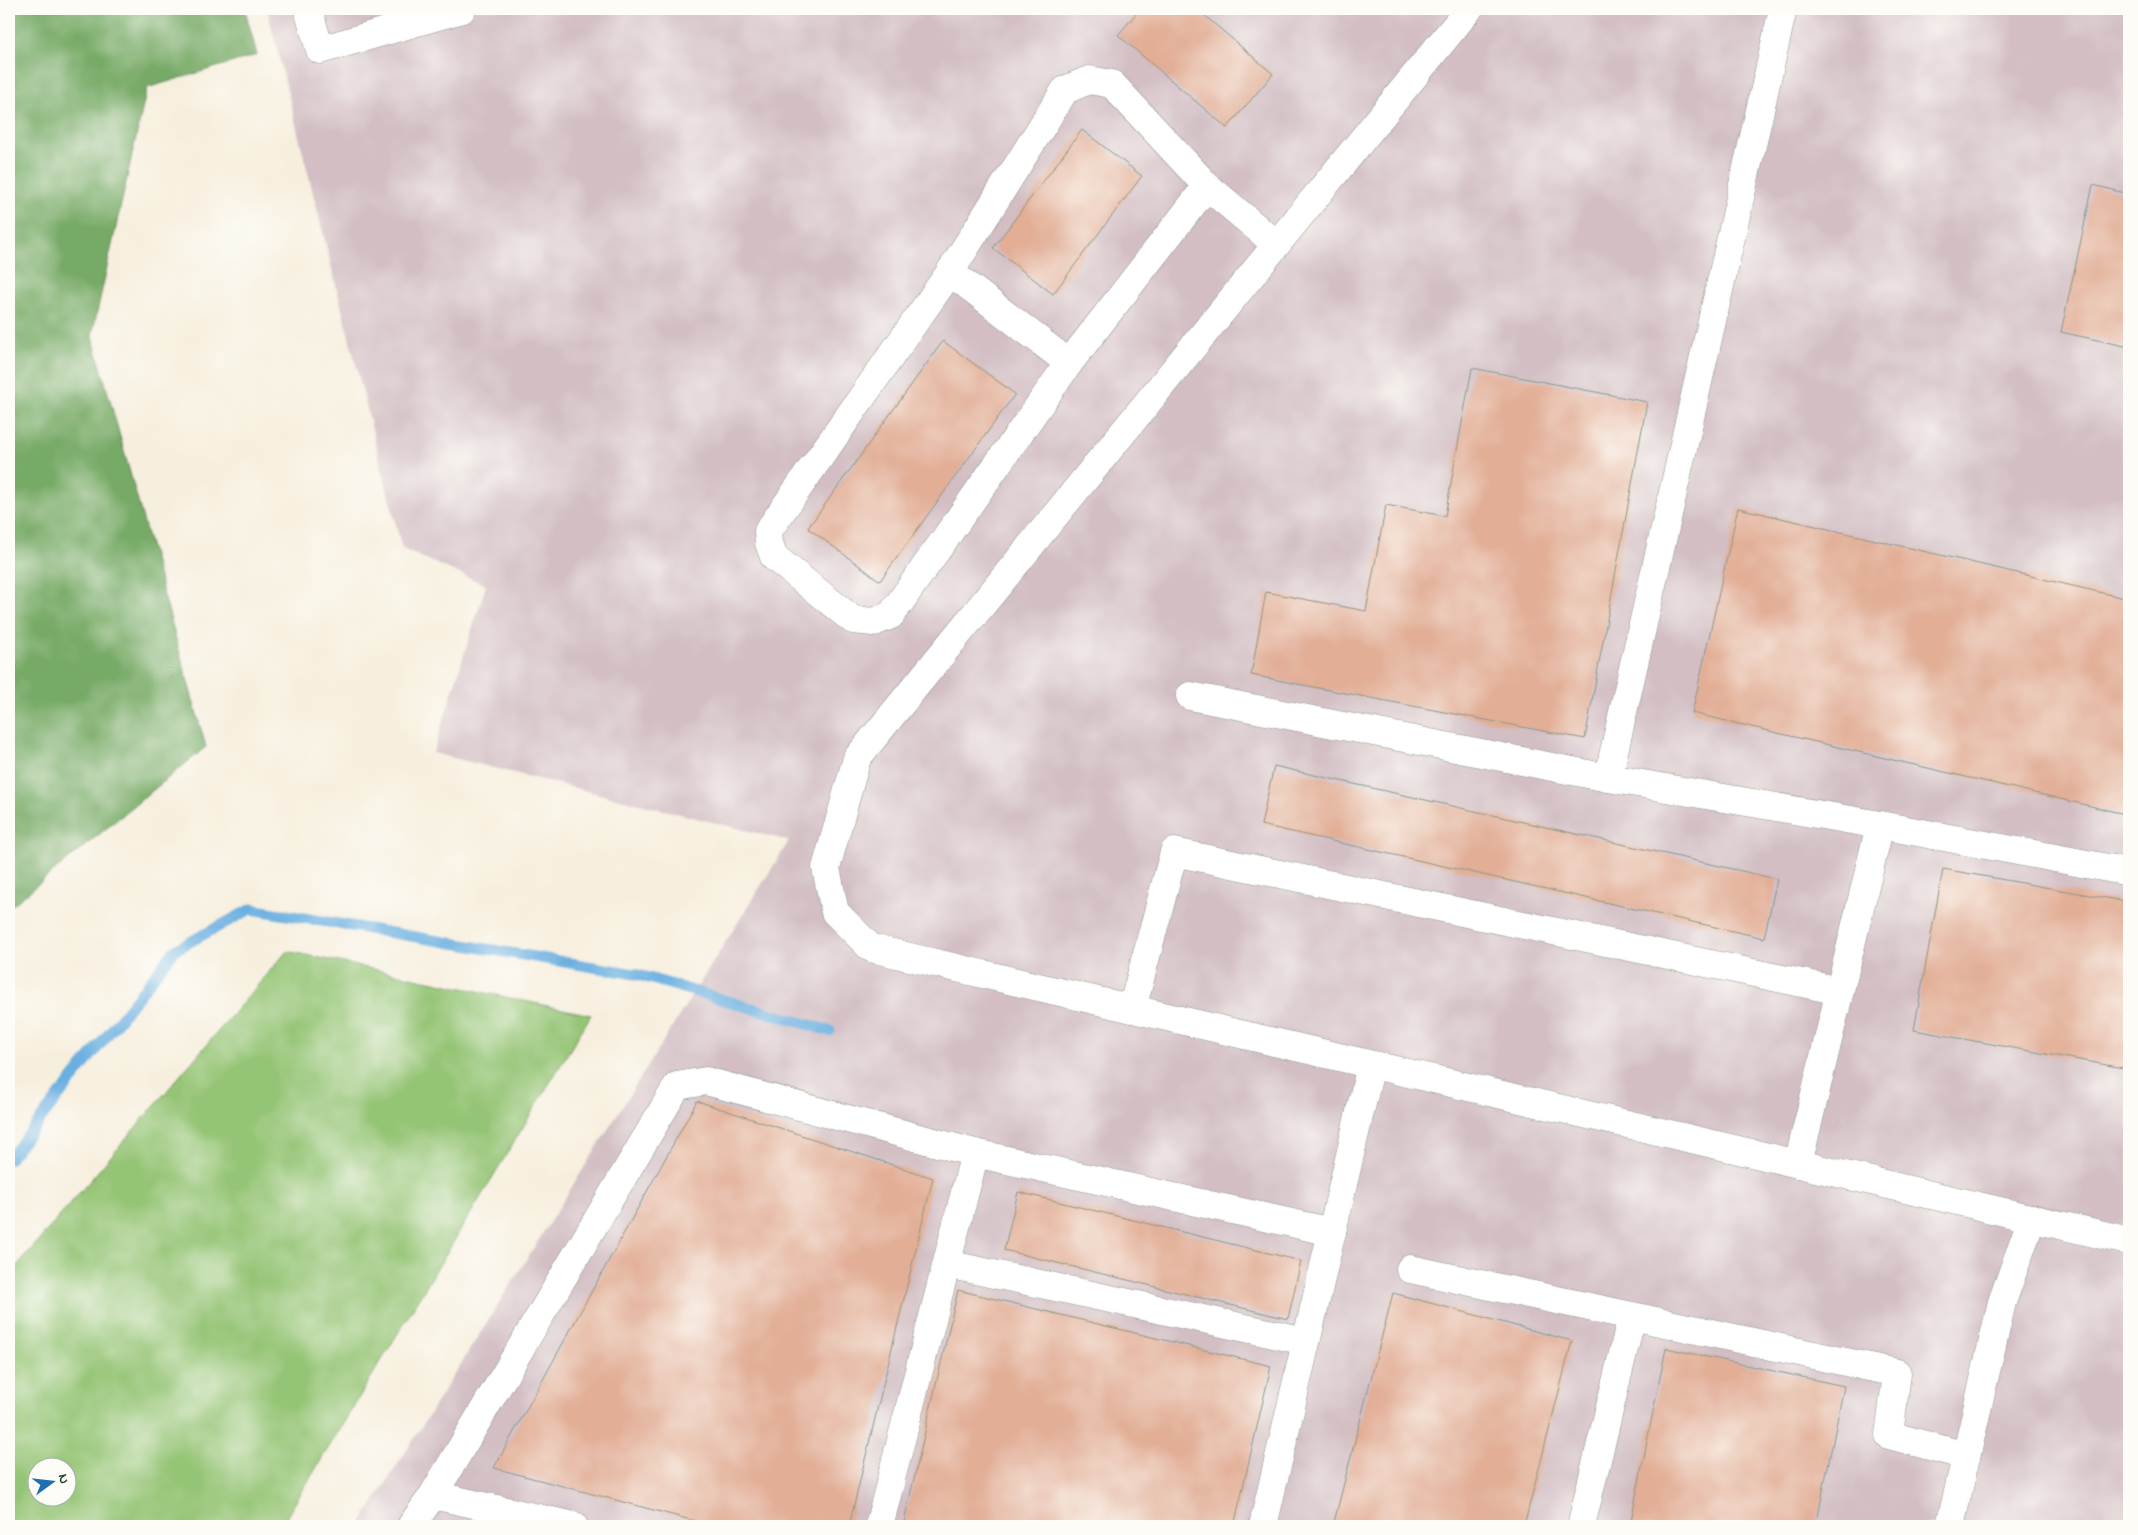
<svg xmlns="http://www.w3.org/2000/svg" width="2138" height="1535" font-family="'Indie Flower',sans-serif">
  <style>
    .industrial { fill: #d2bec3 }
    .green { fill: #94c474; stroke: #5a8054; fill-rule: evenodd }
    .forest { fill: #7a6; stroke: #4b744d }
    .lines { fill: none; stroke-linecap: round; stroke-linejoin: round }
    .stream { stroke: #69afe0; stroke-width: 11 }
    .building { fill: #e2ae96 }
    .minor-casing { stroke: #8b9689; stroke-width: 29 }
    .minor { stroke: #fff; stroke-width: 28 }
  </style>
  <rect width="100%" height="100%" fill="#fdfcf7"/>
  <filter id="ink" filterUnits="userSpaceOnUse"><feTurbulence type="fractalNoise" baseFrequency=".02" numOctaves="2"/><feDisplacementMap in="SourceGraphic" scale="10" xChannelSelector="R" yChannelSelector="G"/><feConvolveMatrix kernelMatrix="1 2 1 2 8 2 1 2 1" color-interpolation-filters="sRGB"/></filter>
  <filter id="wash" filterUnits="userSpaceOnUse"><feTurbulence type="fractalNoise" baseFrequency=".0096" numOctaves="4" result="noise"/><feDisplacementMap in="SourceGraphic" scale="20" xChannelSelector="R" yChannelSelector="G"/><feGaussianBlur stdDeviation="1.12" result="paint"/><feColorMatrix in="noise" values="0 0 0 0 0 0 0 0 0 0 0 0 0 0 0 0 0 1.4 0 .05"/><feComposite in="paint" operator="in"/></filter>
  <g filter="url(#wash)">
    <rect width="100%" height="100%" fill="#f7efde"/>
    <path class="industrial" d="M267,9H2129V1526H359L789,841L433,753L486,585L402,549Z"/>
    <path class="green" d="M287,951L591,1015L281,1526H9V1275ZM38,1468H68V1498H38Z"/>
    <path class="forest" d="M9,9H245L257,55L147,88L92,335L206,747L9,908Z"/>
    <g class="lines">
      <path class="stream" d="M9,1159L175,950L251,909L635,974L830,1031"/>
    </g>
    <g id="blocks">
      <g class="building">
        <path d="M1140,9H1197L1273,74L1227,128L1118,35Z"/>
        <path d="M1082,130L1142,176L1053,294L993,248Z"/>
        <path d="M2093,185L2129,194V347L2061,332Z"/>
        <path d="M943,341L1015,394L880,581L808,528Z"/>
        <path d="M1472,368L1647,402L1585,739L1251,675L1266,592L1366,611L1386,505L1445,516Z"/>
        <path d="M1738,508L2129,599V815L1692,713Z"/>
        <path d="M1274,766L1777,879L1764,938L1261,825Z"/>
        <path d="M1943,869L2129,902V1069L1914,1030Z"/>
        <path d="M697,1101L933,1178L849,1526H714L494,1468Z"/>
        <path d="M1018,1192L1301,1261L1288,1319L1004,1250Z"/>
        <path d="M958,1290L1271,1366L1234,1526H903Z"/>
        <path d="M1393,1293L1572,1341L1524,1526H1333Z"/>
        <path d="M1666,1348L1844,1386L1816,1526H1630Z"/>
      </g>
    </g>
  </g>
  <g filter="url(#ink)">
    <use href="#blocks" fill-opacity="0" stroke="#8b9689" stroke-width="1"/>
    <g class="lines">
      <g class="minor-casing">
        <g id="minor">
          <path d="M308,9L320,50L462,9"/>
          <path d="M1469,9L857,758L826,868L835,912L871,948L2129,1241"/>
          <path d="M1207,186L1069,363L891,615L874,622L853,620L774,557L769,543L768,531L950,272L1065,90L1089,80L1112,84L1207,186L1276,244"/>
          <path d="M950,272L1069,363"/>
          <path d="M1190,696L1608,778L1880,825L2129,872"/>
          <path d="M1608,778L1783,9"/>
          <path d="M1132,1009L1174,852L1840,991"/>
          <path d="M1798,1164L1880,825"/>
          <path d="M947,1264L1306,1341"/>
          <path d="M1410,1269L1632,1316"/>
          <path d="M433,1495L574,1526"/>
          <path d="M411,1526L433,1495L677,1086L706,1081L975,1153L1332,1232"/>
          <path d="M879,1526L975,1153"/>
          <path d="M1263,1526L1371,1065"/>
          <path d="M1581,1526L1632,1316L1897,1373L1889,1435L1966,1456"/>
          <path d="M1950,1526L2002,1302L2032,1218"/>
        </g>
      </g>
      <use href="#minor" class="minor"/>
    </g>
  </g>
  <rect width="2138" height="1535" fill="none" stroke="#fdfcf7" stroke-width="30"/>
  <g transform="translate(52 1482) rotate(75)"><circle r="24" fill="#fdfcf7" stroke="#a4b0a9"/>
  <path d="M0-4L9 19L0 12L-9 19Z" fill="#1f6fb2"/>
  <text y="-8" font-size="14" font-weight="bold" text-anchor="middle" fill="#1f3d34">N</text>
  </g>
</svg>
